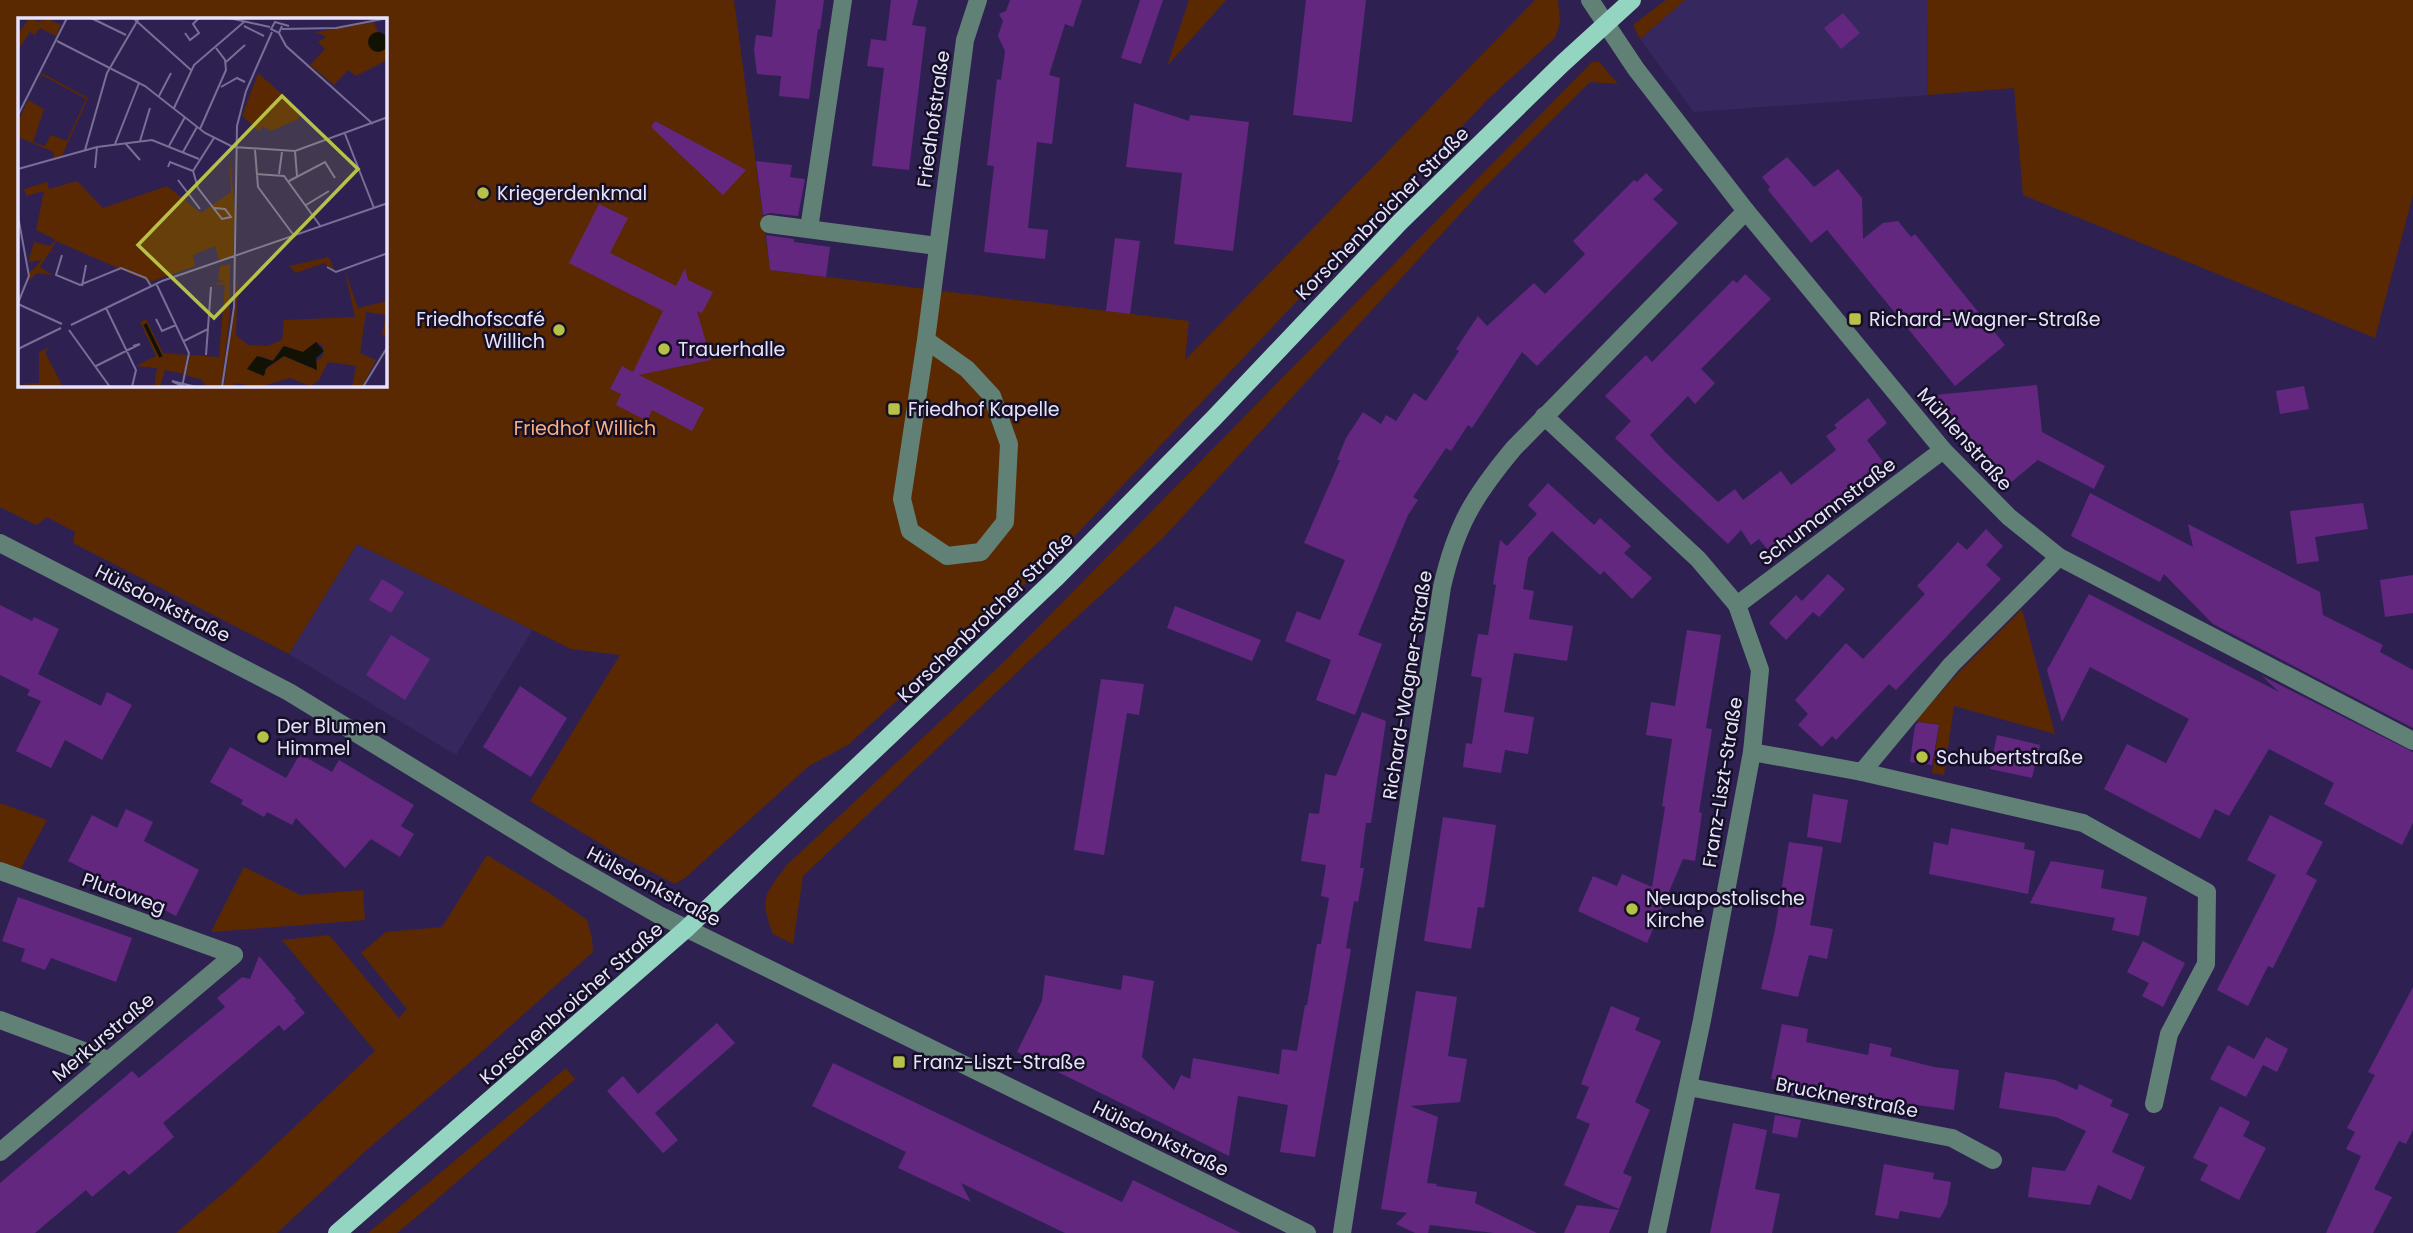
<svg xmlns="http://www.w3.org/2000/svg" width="2413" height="1233" font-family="Poppins,sans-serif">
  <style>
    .built { fill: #36275f }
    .green { fill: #5a2901; fill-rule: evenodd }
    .building { fill: #632780 }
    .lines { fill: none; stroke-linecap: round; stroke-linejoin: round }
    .minor { stroke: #618076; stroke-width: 18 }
    .major { stroke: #93d5c0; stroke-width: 18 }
    .poi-dot { fill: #b8c147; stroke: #151025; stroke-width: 2.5 }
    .labels { text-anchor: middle; stroke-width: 5; stroke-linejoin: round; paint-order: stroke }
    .street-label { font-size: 19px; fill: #e7e3fd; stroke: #151025 }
    .poi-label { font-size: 19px; fill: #e7e3fd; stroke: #151025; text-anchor: start }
    .park-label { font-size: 19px; fill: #f9af80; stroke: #151025 }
    .inset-river { fill: none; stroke: #111203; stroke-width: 3.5 }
    .inset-road { fill: none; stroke: #786f96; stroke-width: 2 }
    .view { fill: #b8c147; fill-opacity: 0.15; stroke: #b8c147; stroke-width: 3.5 }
    .inset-edge { fill: none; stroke: #e7e3fd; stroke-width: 3.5 }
  </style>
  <rect width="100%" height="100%" fill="#2e2152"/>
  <g class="built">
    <path d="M1685,0H1927L1928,95L1694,112L1640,39Z"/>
    <path d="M357,544L533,629L456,755L289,654Z"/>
  </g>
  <g class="green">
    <path d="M0,0H734L770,270L1189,321L1185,360L1535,0H1558L1560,23L1555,38L1488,99L1056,556L848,745L809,766L685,878L675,884L621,856L530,801L620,655L571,649L357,544L289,654L73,543L75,532L47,517L36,525L0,507ZM19,19H385V385H19Z"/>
    <path d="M1189,0H1226L1167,66Z"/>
    <path d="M1666,0H1685L1640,39L1633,25Z"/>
    <path d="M1927,0H2413V195L2375,338L2023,195L2014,88L1928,95Z"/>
    <path d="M1592,62H1599L1618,84L1590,82L1481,191L1164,537L1029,661L803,876L793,944L773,934C759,898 765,894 787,865L1007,659Z"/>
    <path d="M2022,609L2055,734L1954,706L1944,775L1932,773L1939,725L1915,721L1959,672Z"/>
    <path d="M0,803L47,820L20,870L0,863Z"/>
    <path d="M487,855L551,894L587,920L592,938L593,952L475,1058L370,1147L277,1233H176L233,1185L375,1051L282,940L329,935L399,1018L407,1009L361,953L386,932L442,927Z"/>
    <path d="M244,867L300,895L363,890L365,920L211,932Z"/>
    <path d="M566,1068L575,1079L420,1214L397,1233H368Z"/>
  </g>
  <g class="building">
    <path d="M776,0H824L820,29H818L809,99L779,96L781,76L757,74L754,50L756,35L772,37Z"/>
    <path d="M891,0H918L912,25L926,27L909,170L872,166L884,68L867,66L871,39L886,41Z"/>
    <path d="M1010,0H1082L1073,27L1065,24L1049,75L1060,78L1052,144L1037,142L1028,228L1048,230L1045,259L984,252L994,166L987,165L997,79L1001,80L1005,51L998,36L1003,21L999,14L1006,11Z"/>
    <path d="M1140,0H1163L1141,64L1121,58Z"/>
    <path d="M1306,0H1366L1352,122L1293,115Z"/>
    <path d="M1843,13L1860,33L1841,49L1824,28Z"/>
    <path d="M1134,103L1189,121L1190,115L1249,122L1233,251L1174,244L1182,173L1126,167Z"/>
    <path d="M655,121L728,160L746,170L723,195L651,127Z"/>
    <path d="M1787,157L1814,187L1838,169L1862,198L1863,239L1883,223L1898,221L1911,237L1915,234L2005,345L1955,386L1827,230L1811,243L1768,190L1770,187L1762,177Z"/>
    <path d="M756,161L792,165L790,177L805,179L798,216L770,213L763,215Z"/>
    <path d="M1646,173L1663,190L1653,199L1678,223L1537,366L1522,352L1472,428L1468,425L1451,451L1446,448L1413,497L1418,500L1408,515L1358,635L1382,644L1355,715L1316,700L1331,660L1285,641L1297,611L1320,620L1345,560L1304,543L1340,460H1337L1346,438L1363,412L1381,424L1386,415L1396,421L1414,393L1426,401L1459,351L1456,349L1478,316L1487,326L1534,283L1545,294L1585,254L1573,241L1634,180L1637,182Z"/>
    <path d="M599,204L628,218L610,253L676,286L685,268L688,280L713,292L702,313L697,311L711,360L639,375L704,408L692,431L652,410L647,421L616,405L621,394L610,389L622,366L633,372L663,311L569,263Z"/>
    <path d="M766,235L794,239V242L830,247L826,277L770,270Z"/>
    <path d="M1115,238L1140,241L1130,314L1106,311Z"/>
    <path d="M1745,274L1771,299L1701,369L1715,383L1695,404L1688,396L1650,435L1665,452L1718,502L1735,489L1743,500L1781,471L1791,485L1836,450L1826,436L1837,428L1834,425L1868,398L1887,423L1867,440L1883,462L1768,550L1759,539L1751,545L1741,530L1728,544L1637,459L1615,438L1631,421L1605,396L1646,355L1652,362L1733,280L1737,283Z"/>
    <path d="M2037,385L2042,432L2105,466L2094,489L2038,460L2009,484L1935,395Z"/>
    <path d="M2304,386L2309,409L2280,414L2276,391Z"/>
    <path d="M1548,483L1594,525L1600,518L1631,546L1624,553L1652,578L1632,599L1604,571L1600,575L1552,531L1528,558L1523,589L1534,591L1529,619L1573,626L1567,661L1514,653L1504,712L1534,717L1528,754L1505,750L1501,773L1463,767L1466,743L1472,744L1482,678L1471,676L1478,634L1488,635L1496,585L1493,584L1500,540L1507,546L1537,514L1528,505Z"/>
    <path d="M2090,493L2193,547L2188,524L2320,592L2323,615L2383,645L2380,652L2413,670V728L2213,624L2164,574L2160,582L2071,536Z"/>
    <path d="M2363,503L2368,529L2315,537L2319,561L2297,564L2290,511Z"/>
    <path d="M1986,529L2003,546L1986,565L2001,579L1896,690L1889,684L1836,740L1832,736L1822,747L1798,725L1808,714L1795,700L1846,643L1863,659L1925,594L1917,586L1934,568L1958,542L1967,550Z"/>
    <path d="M1828,574L1845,589L1819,617L1813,612L1786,640L1769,623L1796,595L1802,601Z"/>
    <path d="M2413,575V613L2385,617L2380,580Z"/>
    <path d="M382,579L404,592L391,613L369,600Z"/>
    <path d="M2089,594L2279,692L2262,676L2413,752V823L2402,845L2324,804L2334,783L2269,749L2229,816L2215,809L2200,839L2104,789L2127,744L2166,763L2189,719L2090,667L2062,722L2047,670Z"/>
    <path d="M0,605L32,621L34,617L59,629L38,674L101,706L107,692L132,705L102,760L65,740L51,768L16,751L41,701L27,695L30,690L0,675Z"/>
    <path d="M1175,606L1261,640L1252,661L1167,628Z"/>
    <path d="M1687,630L1721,635L1706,728L1712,729L1699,812L1702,813L1695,861L1683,859L1647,943L1578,911L1593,876L1617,886L1622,874L1652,887L1665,807L1662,806L1672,739L1646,735L1651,702L1675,706Z"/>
    <path d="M391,635L430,659L405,700L366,675Z"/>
    <path d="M1101,679L1144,684L1139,715L1127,713L1104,855L1074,850Z"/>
    <path d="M520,686L567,718L531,777L483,747Z"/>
    <path d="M1362,712L1386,721L1371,823H1366L1360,868H1364L1358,902L1354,901L1346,948L1351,949L1315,1157L1280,1152L1288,1105L1238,1096L1229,1156L1017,1052L1042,1001L1045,975L1121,990L1123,975L1154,981L1142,1057L1174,1090L1181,1075L1190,1079L1193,1058L1279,1074L1282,1049L1297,1051L1302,1022L1305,1005H1307L1317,944H1321L1329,898L1321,896L1326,865L1301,861L1309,813L1319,814L1325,774L1336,776Z"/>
    <path d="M1918,722L1939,725L1932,765L1910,762L1915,726Z"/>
    <path d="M1997,735L2040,745L2032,778L1990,769Z"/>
    <path d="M230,747L286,778L300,754L332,772L339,760L414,805L401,826L414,834L400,857L371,839L345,868L296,818L292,825L267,812L264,817L241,804L243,800L210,782Z"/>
    <path d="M1813,794L1848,800L1841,843L1807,837Z"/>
    <path d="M126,809L153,822L144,841L199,870L176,916L68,861L92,815L117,828Z"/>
    <path d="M2270,815L2323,842L2306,874L2317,880L2273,968L2268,966L2248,1006L2217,990L2276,875L2247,860Z"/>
    <path d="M1443,817L1496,825L1484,908L1478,907L1471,949L1424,941Z"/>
    <path d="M1951,828L2025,843L2024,849L2035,851L2028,894L1929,874L1934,842L1948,845Z"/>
    <path d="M1789,842L1823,847L1810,925L1833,929L1827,959L1809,955L1798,997L1761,989L1775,930Z"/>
    <path d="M2051,861L2104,870L2101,888L2147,897L2139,936L2112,930L2115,918L2030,903Z"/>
    <path d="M18,897L132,938L116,982L51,958L45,970L21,961L25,949L2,941Z"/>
    <path d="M2143,941L2185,963L2163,1007L2142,996L2149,983L2127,972Z"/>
    <path d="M259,956L296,999L294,1000L305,1013L284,1031L279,1025L163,1123L174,1137L129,1175L124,1170L92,1197L86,1190L35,1233H0V1183L132,1071L139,1078L225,1007L217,998L242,977L250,979Z"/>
    <path d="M2413,987V1130L2406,1144L2399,1141L2374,1189L2392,1197L2373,1233H2326L2361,1156L2346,1149L2355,1132L2347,1128L2375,1075L2368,1072Z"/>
    <path d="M1416,991L1457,997L1448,1056L1467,1059L1460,1102L1410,1106L1438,1117L1427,1183L1437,1184L1436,1186L1477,1192L1475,1203L1537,1233H1494L1430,1225L1428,1233H1415L1396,1224L1407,1213L1381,1209Z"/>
    <path d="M1611,1006L1640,1018L1635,1030L1661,1041L1635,1102L1650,1110L1623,1173L1632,1177L1619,1209L1564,1185L1590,1124L1576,1118L1589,1087L1581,1084Z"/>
    <path d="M717,1023L735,1043L655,1113L678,1140L663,1153L607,1091L623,1076L638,1094Z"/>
    <path d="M1782,1024L1808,1029L1806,1042L1868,1055L1870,1043L1892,1048L1890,1056L1934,1067L1959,1070L1954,1110L1881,1100L1880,1103L1809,1087L1806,1098L1780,1093L1782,1081L1771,1079Z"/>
    <path d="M2266,1037L2288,1049L2277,1072L2263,1065L2246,1097L2210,1079L2228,1045L2254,1059Z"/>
    <path d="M833,1063L1122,1202L1133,1180L1241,1233H1065L961,1183L971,1202L898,1168L906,1152L812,1106Z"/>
    <path d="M2005,1072L2055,1080L2077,1090L2079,1084L2113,1100L2110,1106L2129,1114L2112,1152L2145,1167L2131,1200L2098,1185L2090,1205L2028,1197L2032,1167L2065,1171L2086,1131L2056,1117L1999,1108Z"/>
    <path d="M2220,1106L2250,1122L2243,1136L2266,1148L2239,1200L2200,1180L2208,1165L2193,1158Z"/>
    <path d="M1775,1115L1801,1120L1797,1138L1772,1133Z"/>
    <path d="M1733,1123L1767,1130L1755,1189L1780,1194L1772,1233H1710Z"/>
    <path d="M1884,1164L1934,1173L1933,1179L1951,1182L1947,1205L1940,1218L1900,1211L1898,1219L1875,1215Z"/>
    <path d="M1577,1205L1619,1210L1609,1233H1564Z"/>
  </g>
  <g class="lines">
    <g class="minor">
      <path d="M1590,0L1636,69L1746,211L1943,450L2009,517L2059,557L2413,741"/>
      <path d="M769,224L937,246"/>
      <path d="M809,229L843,0"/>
      <path d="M926,340L967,369L992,396L1009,444L1005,522L981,552L947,556L910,531L902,499L926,340L965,40L978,0"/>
      <path d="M1544,416L1698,559L1737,605L1760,670L1752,752L1702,1020L1657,1233"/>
      <path d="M0,543L289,692L565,861L659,915L1307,1233"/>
      <path d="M1737,605L1943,450"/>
      <path d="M1752,752L1862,772L2083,823L2207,892L2206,964L2169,1034L2154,1104"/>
      <path d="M1862,772L1951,665L2059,557"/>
      <path d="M0,871L234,955"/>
      <path d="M0,1020L108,1060"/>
      <path d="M1689,1087L1952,1138L1993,1160"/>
      <path d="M0,1152L234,955"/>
      <path d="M1342,1233L1442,587C1456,525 1474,496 1514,448L1746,211"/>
    </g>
    <path class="major" d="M337,1233L686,929L1057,577L1213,419L1400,222L1563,63L1632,0"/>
  </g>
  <g class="poi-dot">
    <circle cx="483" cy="193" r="7"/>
    <rect x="1848" y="312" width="14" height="14" rx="3.5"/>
    <circle cx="559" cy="330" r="7"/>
    <circle cx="664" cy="349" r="7"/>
    <rect x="887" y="402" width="14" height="14" rx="3.5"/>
    <circle cx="263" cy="737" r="7"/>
    <circle cx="1922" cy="757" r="7"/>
    <circle cx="1632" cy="909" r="7"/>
    <rect x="892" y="1055" width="14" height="14" rx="3.5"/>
  </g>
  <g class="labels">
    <g class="street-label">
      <text transform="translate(933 119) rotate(-82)" y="7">Friedhofstraße</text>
      <text transform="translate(1382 213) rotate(-45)" y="7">Korschenbroicher Straße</text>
      <text transform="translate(1965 439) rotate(48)" y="7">Mühlenstraße</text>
      <text transform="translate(1827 511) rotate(-37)" y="7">Schumannstraße</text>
      <text transform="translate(163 603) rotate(27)" y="7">Hülsdonkstraße</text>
      <text transform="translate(985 617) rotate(-44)" y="7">Korschenbroicher Straße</text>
      <text transform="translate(1407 685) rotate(-81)" y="7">Richard-Wagner-Straße</text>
      <text transform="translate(1722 782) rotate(-81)" y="7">Franz-Liszt-Straße</text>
      <text transform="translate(654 886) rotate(28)" y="7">Hülsdonkstraße</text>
      <text transform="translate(124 893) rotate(20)" y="7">Plutoweg</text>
      <text transform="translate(571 1003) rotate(-41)" y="7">Korschenbroicher Straße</text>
      <text transform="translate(103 1037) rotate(-40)" y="7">Merkurstraße</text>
      <text transform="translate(1847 1097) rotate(11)" y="7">Brucknerstraße</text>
      <text transform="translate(1161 1138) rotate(26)" y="7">Hülsdonkstraße</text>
    </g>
    <g class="poi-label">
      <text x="497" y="200">Kriegerdenkmal</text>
      <text x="545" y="326" text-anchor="end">Friedhofscafé<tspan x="545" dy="22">Willich</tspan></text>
      <text x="1869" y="326">Richard-Wagner-Straße</text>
      <text x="678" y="356">Trauerhalle</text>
      <text x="908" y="416">Friedhof Kapelle</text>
      <text x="277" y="733">Der Blumen<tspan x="277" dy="22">Himmel</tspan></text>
      <text x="1936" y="764">Schubertstraße</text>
      <text x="1646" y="905">Neuapostolische<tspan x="1646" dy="22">Kirche</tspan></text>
      <text x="913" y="1069">Franz-Liszt-Straße</text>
    </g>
    <g class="park-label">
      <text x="585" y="435">Friedhof Willich</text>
    </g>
  </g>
  <g transform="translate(18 18)">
    <rect width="369" height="369" fill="#2e2152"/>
    <path d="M11,0L21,4L29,0L43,7L38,18L22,10L17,17L12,14L0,32V16ZM356,4L361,17L355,33L369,31V42L338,58L330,52L316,67L292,47L307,31L300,24L308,19L298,14ZM24,55L70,80L44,138L36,141V134L0,119V104L15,71L10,82L26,91L15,124L27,128L33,117L49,123L68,81L24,57L18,69ZM240,55L272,83L282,100L253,113L245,108L241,113L224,98ZM211,130L217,195L215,238L201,242L197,228L175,237L177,248L132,264L38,223L33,232L40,236L32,233L22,249L34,257L19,255L12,262V254L24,242L10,244L16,224L32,228L38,222L18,212L26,173L8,178L6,171L29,164L31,171L59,163L85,190L149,168L183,195L213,174ZM311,239L316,252L306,245L278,255L271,248ZM212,246V296L203,369H188L184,362L168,357L172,337L201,339L207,267L195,266L206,263L200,261L202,248ZM327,253L340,290L369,283V318L364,317L368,297L348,294L342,335L358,342L344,369H334L338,348L310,344L301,362L292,368L272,360L241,369L217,365L216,369H206L220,256L218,317L230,327L249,328L264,322L266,302L337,299ZM298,324L305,328V338L291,349L266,338L248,351L234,346L243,338L255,343L264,329L285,334ZM128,301L145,335L169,337L166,356L147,352L142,369H136L139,350L118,348L138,338L122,304ZM32,329L27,334L45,369L0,366L21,365V334Z" fill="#5a2901" fill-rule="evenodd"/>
    <path d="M350 24a10 10 0 1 1 20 0a10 10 0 1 1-20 0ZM298,324L306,333L298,340L299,352L266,338L248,350L246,358L229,351L239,338L255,343L266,328L285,334Z" fill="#111203"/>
    <path class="inset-river" d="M127,306L143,339"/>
    <path class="inset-road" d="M73,0L108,17M115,0L173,52M211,0L252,9M226,8L246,18M264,8L261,15L253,11L257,4L271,8M264,11L318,10L370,0M167,15L172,22L181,15L175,6L181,0M261,15L268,28L355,106M39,23L127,68L187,115L215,129L277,133L370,99M208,44L227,27M203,69L219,60L227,64M141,78L153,55M156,90L176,47L226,4M0,97L49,0M182,111L208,52L207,42L198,30M327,116L356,190M196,120L175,153L180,170L204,201L213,199L207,191L196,190M122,123L132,90M97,126L121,65M108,126L122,142M151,128L167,99M67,132L89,55L121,0M237,132L240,169L277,219M277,133L279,158M165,134L179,109M150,149L152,144L175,153M77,150L79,129M0,151L79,129L134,122L181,141M238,156L266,158L303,209M261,156L264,134M160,162L182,191M271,163L307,144L317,160M288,187L311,173M0,198L11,258L0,285M44,237L38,257L62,267L103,250L128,260L133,268M309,249L318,254L370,235M138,265L171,335L164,369M64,268L68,247M0,286L44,306M88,290L118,352L114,369M138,301L144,313L158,307M53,307L144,263L370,185M51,312L92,369M166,323L190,311M0,331L43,310M188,337L193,269M78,348L122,326L115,328M166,369L154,363L178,369M204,369L216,289L219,108L228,73L254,14M345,369L370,328"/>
    <path class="view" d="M264,78L340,151L196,300L120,227Z"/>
    <rect width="369" height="369" class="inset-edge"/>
  </g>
</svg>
